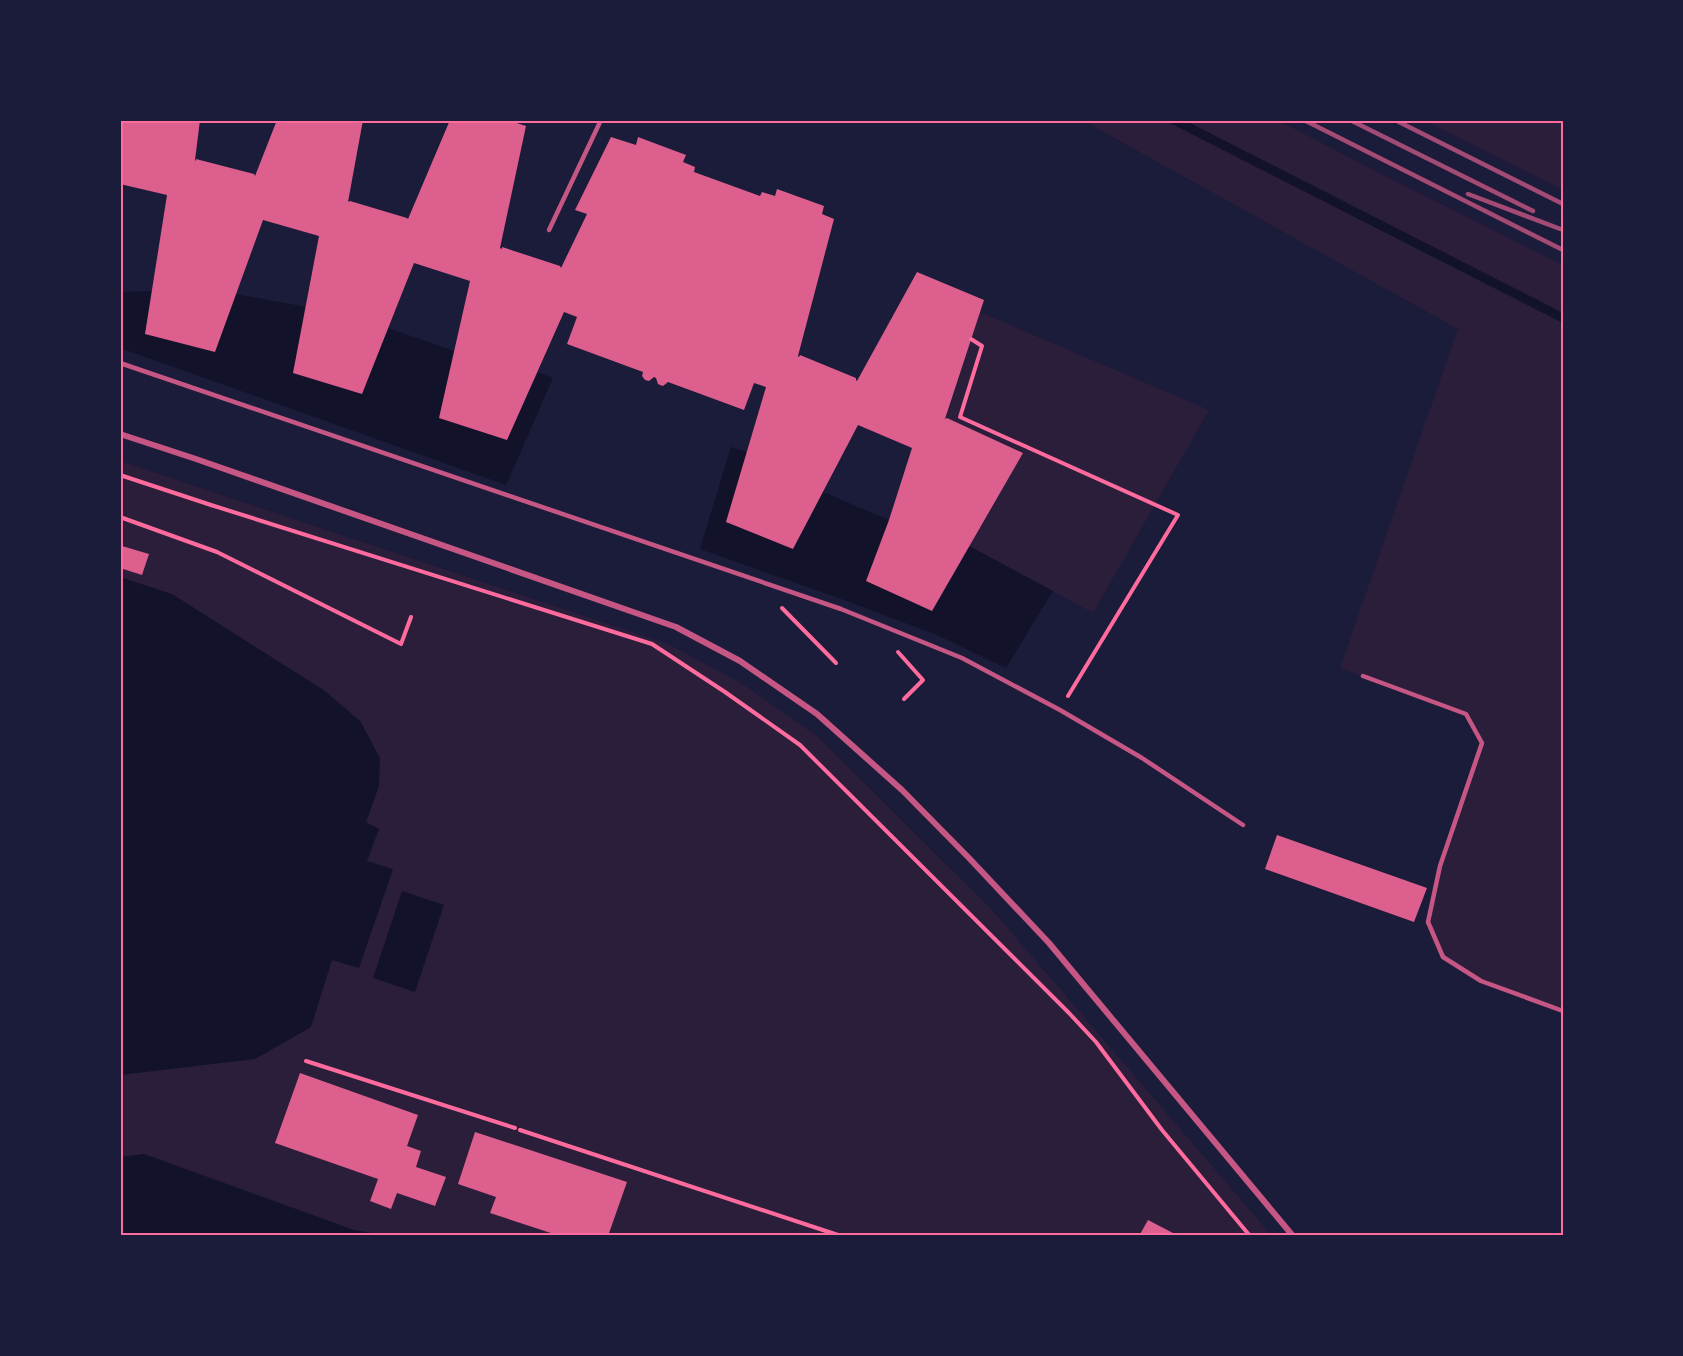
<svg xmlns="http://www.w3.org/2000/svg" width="1683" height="1356" font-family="Signika,sans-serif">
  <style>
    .green { fill: #2a1e3b }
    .water { fill: #12122b }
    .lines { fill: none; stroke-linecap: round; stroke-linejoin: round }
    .stream { stroke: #12122b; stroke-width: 9 }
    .building { fill: #dd5f8e }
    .path { stroke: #ff6b9d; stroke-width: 4 }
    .service { stroke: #c65784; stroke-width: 4.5 }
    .minor { stroke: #c65784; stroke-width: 6 }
    .rail { stroke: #a44b75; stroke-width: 4.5 }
    .neatline { fill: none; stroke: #ff6b9d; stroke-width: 2 }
  </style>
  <rect width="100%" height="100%" fill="#1b1b3a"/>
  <g class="green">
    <path d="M1082,120H1278L1352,159L1563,265V1011L1481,981L1443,957L1428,922L1440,866L1482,743L1466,714L1340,668L1458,329Z"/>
    <path d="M1423,120H1563V190Z"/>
    <path d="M980,312L1209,410L1093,613L969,546L1023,453L946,419Z"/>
    <path d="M120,461L668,644L741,683L817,736L994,912L1272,1236H120Z"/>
  </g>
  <g class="water">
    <path d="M152,291L215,352L236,294L306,307L293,373L362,394L388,328L454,351L439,418L507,440L538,372L553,378L506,485L120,348V292Z"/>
    <path d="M731,447L747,452L726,522L792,549L823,492L889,520L867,581L932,611L969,546L1053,591L1006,668L937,635L847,601L700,549Z"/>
    <path d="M120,577L172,594L325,691L360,721L380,758L379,786L366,822L379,829L367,861L393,869L359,968L332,960L311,1027L255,1059L120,1075Z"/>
    <path d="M402,891L444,905L415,992L373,978Z"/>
    <path d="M144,1154L354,1230L388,1236H120V1157Z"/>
  </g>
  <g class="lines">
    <path class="stream" d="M1174,120L1563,318"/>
  </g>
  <g class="building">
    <path d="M120,120H200L195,160L196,161V159L254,174L255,176L277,120H363L348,202L350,201L407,218L408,219L450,120H507L526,126L500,248L502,249V247L560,266L561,268L587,214L575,210L611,137L636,145L638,137L686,155L683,162L695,167L694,172L760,196L762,192L775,196L777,189L824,206L822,214L834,219L798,356L799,357L800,355L856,378V380L857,381L917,272L984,300L945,419L947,418L1023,453L932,611L866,581L889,520L912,448L858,425L793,549L726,522L766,387L754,383L744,410L668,382L663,386L660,385L658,384L656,378L654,377L649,381L645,380L642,376L643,372L567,344L577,317L564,312L507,440L439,418L470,281L414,263L362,394L293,373L319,236L263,220L215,352L145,334L167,195L120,184Z"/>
    <path d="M122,546L149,554L142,575L120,568V554Z"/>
    <path d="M1277,835L1427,888L1414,922L1265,869Z"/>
    <path d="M300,1073L418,1115L407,1146L421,1151L416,1167L446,1177L435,1206L397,1193L391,1209L370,1201L378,1179L275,1143Z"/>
    <path d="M475,1132L627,1182L608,1236H560L490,1213L496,1197L458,1184Z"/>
    <path d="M1148,1220L1173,1233L1171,1236H1139Z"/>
  </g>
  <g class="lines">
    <g class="path">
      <path d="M971,339L982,346L960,417L1178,515L1068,696"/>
      <path d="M120,475L211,505L652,644L725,692L800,745L1069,1013L1096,1042L1162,1130L1250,1236"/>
      <path d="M120,517L217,552L401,644L411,617"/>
      <path d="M782,608L836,663"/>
      <path d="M898,652L923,680L904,699"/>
      <path d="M306,1061L515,1128"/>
      <path d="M520,1130L841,1236"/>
    </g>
    <g class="service">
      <path d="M549,230L601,120"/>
      <path d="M120,363L841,609L962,658L1060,710L1142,758L1243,825"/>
      <path d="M1363,676L1466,714L1482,743L1440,866L1428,922L1443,957L1481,981L1563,1011"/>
    </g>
    <path class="minor" d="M120,434L196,459L676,627L740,661L817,714L902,790L969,858L1049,943L1293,1236"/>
    <g class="rail">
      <path d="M1304,120L1563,250"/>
      <path d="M1350,120L1533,211"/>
      <path d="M1395,120L1563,204"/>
      <path d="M1468,194L1563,230"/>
    </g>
  </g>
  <rect width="1683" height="1356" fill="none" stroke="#1b1b3a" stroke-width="243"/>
  <rect x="122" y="122" width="1440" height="1112" class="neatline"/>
</svg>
